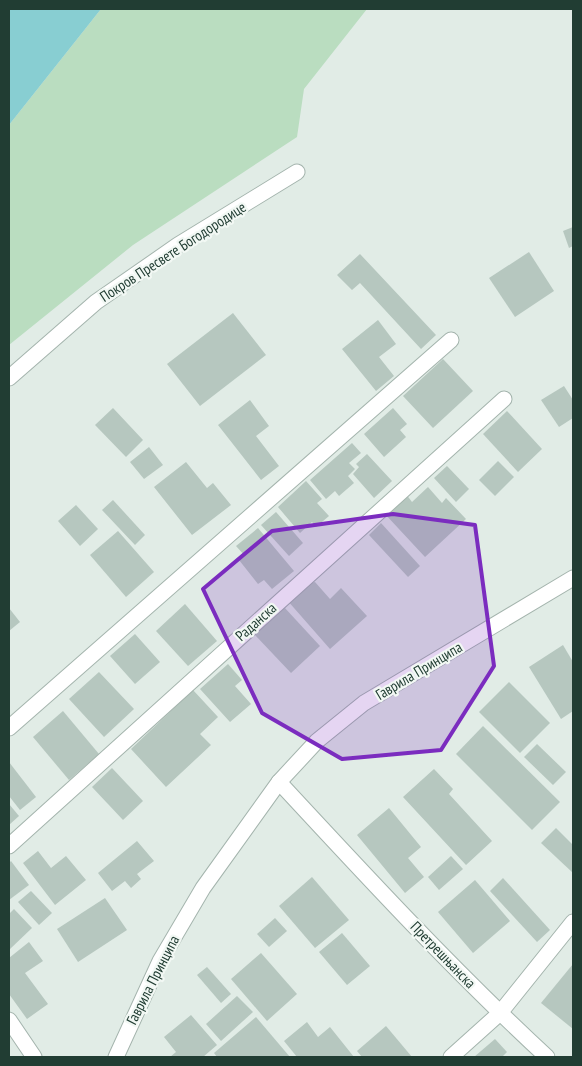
<svg xmlns="http://www.w3.org/2000/svg" width="582" height="1066" font-family="'PT Sans Narrow',sans-serif">
  <style>
    .green { fill: #baddc0 }
    .water { fill: #88ced2 }
    .building { fill: #b6c7bf }
    .lines { fill: none; stroke-linecap: round; stroke-linejoin: round }
    .street-casing { stroke: #a4b4ad; stroke-width: 17 }
    .street { stroke: #fff; stroke-width: 15 }
    .marked { fill: #7b2cbf; fill-opacity: 0.2; stroke: #7b2cbf; stroke-width: 4; stroke-linejoin: round }
    .labels { text-anchor: middle; stroke-width: 4.5; stroke-linejoin: round; paint-order: stroke }
    .street-label { font-size: 15px; fill: #213d33; stroke: #f2f8f4 }
  </style>
  <rect width="100%" height="100%" fill="#e1ece6"/>
  <path class="green" d="M101,9H367L304,89L297,137L133,245L9,345V125Z"/>
  <path class="water" d="M9,9H101L9,125Z"/>
  <g class="building">
    <path d="M573,227V246L569,248L563,231Z"/>
    <path d="M529,252L554,291L515,317L489,278Z"/>
    <path d="M360,254L436,335L421,349L360,283L352,290L337,275Z"/>
    <path d="M233,313L266,355L200,406L167,364Z"/>
    <path d="M378,320L396,344L379,357L394,376L376,391L342,349Z"/>
    <path d="M443,359L473,391L433,428L403,396Z"/>
    <path d="M564,386L573,400V418L559,427L541,400Z"/>
    <path d="M250,400L269,426L256,436L279,466L261,480L218,425Z"/>
    <path d="M113,408L143,440L126,457L95,425Z"/>
    <path d="M393,408L407,424L400,430L406,437L384,457L364,434Z"/>
    <path d="M507,411L542,449L518,472L483,434Z"/>
    <path d="M352,443L361,453L349,463L355,469L348,476L354,483L339,496L335,491L326,499L310,480Z"/>
    <path d="M149,447L163,465L144,479L130,462Z"/>
    <path d="M367,454L392,481L374,498L353,474L359,467L356,464Z"/>
    <path d="M498,461L514,477L495,496L479,480Z"/>
    <path d="M186,462L207,488L213,483L231,505L192,535L154,487Z"/>
    <path d="M447,466L469,489L456,502L434,478Z"/>
    <path d="M306,481L322,499L317,503L329,516L316,527L312,522L300,533L278,507Z"/>
    <path d="M428,487L442,503L446,498L466,519L425,557L385,514L406,494L412,502Z"/>
    <path d="M113,500L145,535L135,545L102,510Z"/>
    <path d="M76,505L98,529L80,546L58,521Z"/>
    <path d="M276,512L303,543L289,556L261,525Z"/>
    <path d="M381,523L420,566L408,577L369,535Z"/>
    <path d="M258,528L294,571L272,589L264,580L258,584L239,560L245,556L236,546Z"/>
    <path d="M118,531L154,572L126,597L90,555Z"/>
    <path d="M315,582L330,599L341,588L367,616L330,649L287,600L305,584Z"/>
    <path d="M185,604L217,641L188,666L156,631Z"/>
    <path d="M284,607L320,646L291,673L255,635Z"/>
    <path d="M9,608L20,622L9,631Z"/>
    <path d="M135,634L160,662L135,684L110,656Z"/>
    <path d="M563,645L573,662V711L561,719L529,667Z"/>
    <path d="M228,664L242,680L235,686L251,704L230,722L200,689Z"/>
    <path d="M99,672L134,709L104,737L69,699Z"/>
    <path d="M509,682L550,723L520,753L479,712Z"/>
    <path d="M193,690L218,717L200,734L211,745L166,787L131,749Z"/>
    <path d="M63,711L99,754L69,780L33,737Z"/>
    <path d="M483,726L560,802L532,830L456,754Z"/>
    <path d="M537,744L566,772L553,785L524,757Z"/>
    <path d="M9,762L36,797L20,810L9,796Z"/>
    <path d="M112,768L143,801L123,820L92,787Z"/>
    <path d="M434,769L453,789L449,794L492,841L466,865L403,797Z"/>
    <path d="M9,804L19,816L9,825Z"/>
    <path d="M389,808L421,847L408,858L424,877L405,893L357,835Z"/>
    <path d="M556,828L573,845V873L541,843Z"/>
    <path d="M137,841L154,861L137,874L141,879L131,888L125,881L112,891L98,873Z"/>
    <path d="M38,851L51,868L66,856L86,880L55,905L23,863Z"/>
    <path d="M451,856L463,869L439,890L428,877Z"/>
    <path d="M11,861L29,885L9,900V863Z"/>
    <path d="M312,877L349,920L315,948L279,906Z"/>
    <path d="M503,878L550,930L537,942L490,891Z"/>
    <path d="M475,880L510,921L473,953L438,912Z"/>
    <path d="M31,891L52,913L39,925L18,902Z"/>
    <path d="M105,898L127,930L78,962L57,929Z"/>
    <path d="M14,909L32,928L9,950V914Z"/>
    <path d="M275,918L287,931L269,947L257,934Z"/>
    <path d="M342,933L370,966L347,985L319,952Z"/>
    <path d="M29,942L43,961L25,973L48,1004L27,1019L9,994V958Z"/>
    <path d="M261,953L297,994L267,1021L231,979Z"/>
    <path d="M573,964V1029L541,1003Z"/>
    <path d="M207,967L231,994L221,1003L197,975Z"/>
    <path d="M237,996L253,1012L221,1041L206,1024Z"/>
    <path d="M191,1015L217,1045L203,1057H170L176,1052L164,1037Z"/>
    <path d="M256,1017L290,1057H217L214,1053Z"/>
    <path d="M307,1022L318,1037L330,1027L354,1057H297L284,1041Z"/>
    <path d="M386,1026L412,1057H362L357,1051Z"/>
    <path d="M495,1039L507,1052L502,1057H474Z"/>
  </g>
  <g class="lines">
    <g class="street-casing">
      <g id="street">
        <path d="M9,378L96,302L178,245L297,172"/>
        <path d="M9,728L451,340"/>
        <path d="M279,782C366,876 453,970 547,1057"/>
        <path d="M9,846L504,399"/>
        <path d="M9,1020L34,1057"/>
        <path d="M116,1057L160,961L203,888L279,782L317,741L364,703L573,578"/>
        <path d="M451,1057L500,1013L573,922"/>
      </g>
    </g>
    <use href="#street" class="street"/>
  </g>
  <path class="marked" d="M393,514L475,525L494,666L441,750L342,759L262,713L203,589L272,531Z"/>
  <g class="labels">
    <g class="street-label">
      <text transform="translate(173 252) rotate(-33)" y="5">Покров Пресвете Богодородице</text>
      <text transform="translate(256 622) rotate(-42)" y="5">Раданска</text>
      <text transform="translate(419 671) rotate(-31)" y="5">Гаврила Принципа</text>
      <text transform="translate(443 955) rotate(46)" y="5">Претрешњанска</text>
      <text transform="translate(153 980) rotate(-63)" y="5">Гаврила Принципа</text>
    </g>
  </g>
  <rect width="582" height="1066" fill="none" stroke="#213d33" stroke-width="20"/>
</svg>
